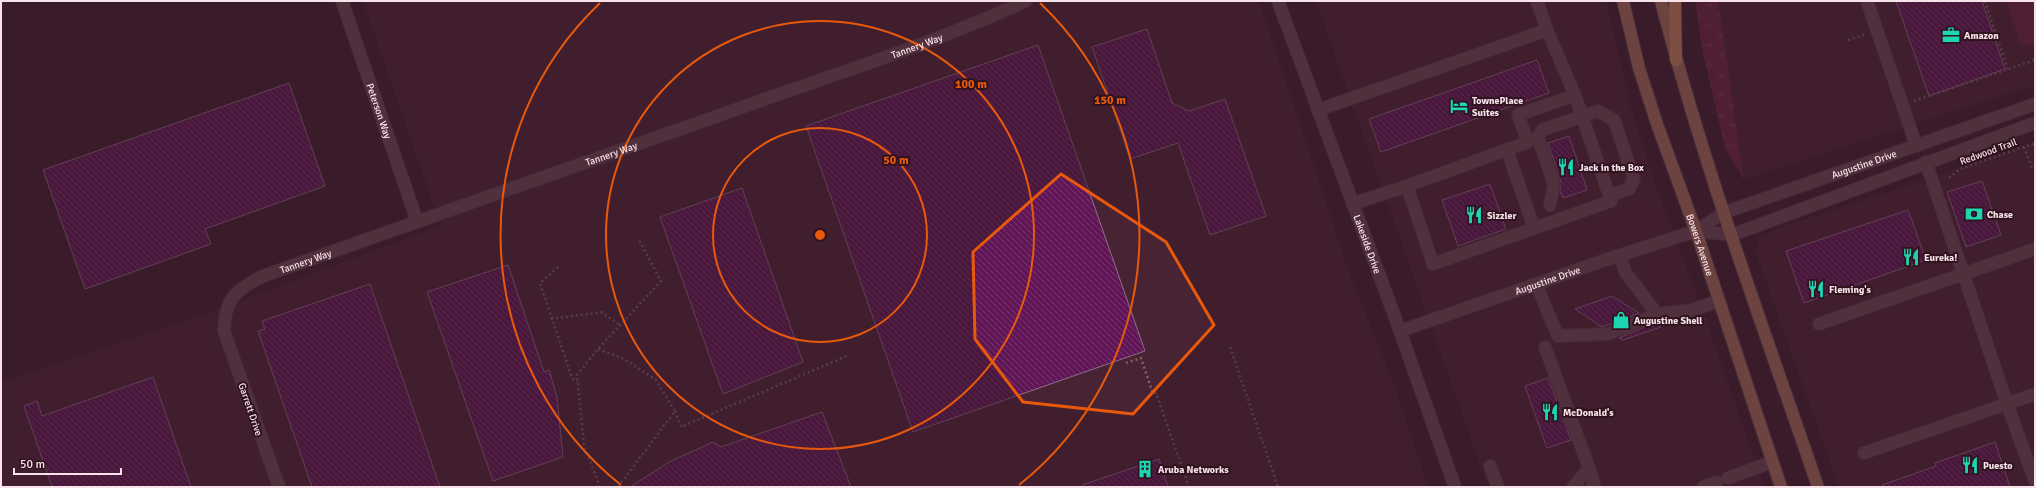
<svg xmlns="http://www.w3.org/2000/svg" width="2036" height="488" font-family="Signika,sans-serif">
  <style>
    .built { fill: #482333 }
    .grass { fill: url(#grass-tufts) }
    .pitch { fill: #6b2446 }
    .building { fill: url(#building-back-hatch); stroke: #8d6f86 }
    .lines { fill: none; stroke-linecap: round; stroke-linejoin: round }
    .minor-casing { stroke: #543a46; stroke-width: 14 }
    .major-casing { stroke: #543a46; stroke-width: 14 }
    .highway-casing { stroke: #543a46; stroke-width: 14 }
    .path { stroke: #7d626d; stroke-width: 2.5; stroke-dasharray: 2 3; stroke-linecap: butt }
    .minor { stroke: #6d4b58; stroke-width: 12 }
    .major { stroke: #a8735d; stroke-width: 12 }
    .highway { stroke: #cf8d61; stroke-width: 12 }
    .marked { fill: none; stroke: #e8590c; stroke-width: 3; stroke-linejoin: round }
    .ring { fill: none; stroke: #e8590c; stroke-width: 2 }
    .labels { text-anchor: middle; stroke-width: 4; stroke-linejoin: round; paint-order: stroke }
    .poi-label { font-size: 10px; font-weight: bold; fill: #f8e3ea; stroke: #30131f; text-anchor: start }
    .street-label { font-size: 10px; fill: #f8e3ea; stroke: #30131f }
    .centre { fill: #e8590c; stroke: #30131f; stroke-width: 2 }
    .ring-label { font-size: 12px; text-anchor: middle; font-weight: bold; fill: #e8590c; stroke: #30131f; stroke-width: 4; stroke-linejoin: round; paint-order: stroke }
  </style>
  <defs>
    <pattern id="grass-tufts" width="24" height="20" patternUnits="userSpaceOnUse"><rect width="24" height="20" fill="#6b2446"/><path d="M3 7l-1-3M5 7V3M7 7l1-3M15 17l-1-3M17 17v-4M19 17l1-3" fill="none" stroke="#814461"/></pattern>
    <pattern id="building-back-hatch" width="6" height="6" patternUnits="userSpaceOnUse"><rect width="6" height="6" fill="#601656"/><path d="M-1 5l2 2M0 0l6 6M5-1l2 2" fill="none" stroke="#78386e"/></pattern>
  </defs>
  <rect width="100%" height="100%" fill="#3a1c29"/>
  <g class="built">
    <path d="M363,1H1259L1351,278L1392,379L1428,487H1V383L199,316L441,226Z"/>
    <path d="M1316,1H1606L1630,105L1658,193L1705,317L1764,487H1488Z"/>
    <path d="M1718,1H2035V85L1744,179Z"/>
    <path d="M2035,143V487H1839L1756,253L1760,237L1782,227Z"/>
  </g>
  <path class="grass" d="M1695,1H1718L1744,179L1725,148L1703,53Z"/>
  <path class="pitch" d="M2006,1H2035V42L2022,47Z"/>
  <g class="building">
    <path d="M1896,1H1982L2005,69L1929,96Z"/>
    <path d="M1147,29L1172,103L1189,111L1225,99L1266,216L1210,235L1178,143L1130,159L1092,47Z"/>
    <path d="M1038,45L1145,351L913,432L806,126Z"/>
    <path d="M1537,60L1549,93L1381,152L1369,119Z"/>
    <path d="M289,83L325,186L205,229L211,244L85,289L43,170Z"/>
    <path d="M1569,136L1587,190L1563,198L1560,191L1561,182L1548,143Z"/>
    <path d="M1982,181L2001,235L1966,247L1947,192Z"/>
    <path d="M1490,184L1506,229L1458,246L1442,200Z"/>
    <path d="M742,188L803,362L723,394L660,217Z"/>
    <path d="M1908,210L1926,260L1804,303L1786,251Z"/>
    <path d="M508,265L544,372L549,370L557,397L563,457L493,481L427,292Z"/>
    <path d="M370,284L440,487H312L258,331L265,329L262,321Z"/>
    <path d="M1612,296L1639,313L1602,327L1575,309Z"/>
    <path d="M1654,323L1661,327L1623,340L1619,338Z"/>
    <path d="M153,377L191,487H52L24,406L37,401L42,416Z"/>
    <path d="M1548,378L1571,440L1547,448L1525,386Z"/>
    <path d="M822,412L851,487H630L669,462L713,442L721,447Z"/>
    <path d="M1995,442L2010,487H1882V485L1936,466L1935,463Z"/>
    <path d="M1159,459L1168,487H1082V485Z"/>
  </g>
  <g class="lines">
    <g class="minor-casing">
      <g id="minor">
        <path id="s1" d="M342,1L417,221"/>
        <path id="s2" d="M1278,1L1400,331L1455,487"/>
        <path d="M1867,1L1916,145"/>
        <path d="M1318,110L1547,30"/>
        <path d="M1507,150L1534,228"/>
        <path d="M1926,162L2007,404L2035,481"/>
        <path d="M1407,186L1528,142L1518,115L1575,95"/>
        <path d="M1352,204L1407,186L1433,264L1611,201L1575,95L1547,30L1537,1"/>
        <path d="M1550,205L1554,184L1538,137L1542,130L1598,111L1614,120L1634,179L1629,189L1610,195"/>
        <path d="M1696,231L1732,235L2035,123"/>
        <path d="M1619,255L1626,273L1657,314"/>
        <path d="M1536,284L1558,336L1608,334L1657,314L1692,310L1719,301"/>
        <path d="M1819,324L2035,249"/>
        <path id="s3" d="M1400,331L1608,259L1696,231L1723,213L2035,104"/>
        <path d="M1545,347L1589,468L1573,487"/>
        <path d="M1864,453L2035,394"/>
        <path d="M1490,466L1498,487"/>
        <path d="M1589,468L1594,483L1592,487"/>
        <path d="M1728,478L1772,462"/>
        <path id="s4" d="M279,487L224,331C225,299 235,290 263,276C422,220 581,164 740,108C835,74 935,43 1026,1"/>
        <path d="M1703,487L1717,482"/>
      </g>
    </g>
    <g class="major-casing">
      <g id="major">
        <path id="s5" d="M1623,1L1639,68L1657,124L1696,231L1781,487"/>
        <path d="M1661,1C1703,166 1763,326 1818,487"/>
      </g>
    </g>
    <g class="highway-casing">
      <path id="highway" d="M1675,1L1676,60"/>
    </g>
    <g class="path">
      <path d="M1985,1L2008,70"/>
      <path d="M1848,40L1866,34"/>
      <path d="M1914,101L2035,60"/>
      <path d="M2024,147L2032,168"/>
      <path d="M1949,178L1960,169L2035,143"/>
      <path d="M558,267L540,283L572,378L577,382"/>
      <path d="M551,319L601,312L620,325"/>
      <path d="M1230,347L1278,487"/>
      <path d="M598,349L624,359L656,380L675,411L618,487"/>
      <path d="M1126,363L1141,358L1153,394L1156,393L1189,487"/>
      <path d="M675,411L681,427L849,355"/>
      <path d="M600,487L584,445L577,375L598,349L661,281L638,238"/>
    </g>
    <use href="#minor" class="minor"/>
    <use href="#major" class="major"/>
    <use href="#highway" class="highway"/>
  </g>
  <path d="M0 0H2036V488H0ZM1061,174L1166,242L1214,325L1133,414L1023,402L975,339L973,252Z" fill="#3a1c29" fill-opacity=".55" fill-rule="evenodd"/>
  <path class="marked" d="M1061,174L1166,242L1214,325L1133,414L1023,402L975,339L973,252Z"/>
  <g class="ring">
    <circle cx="820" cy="235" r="107"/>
    <circle cx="820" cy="235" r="214"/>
    <path d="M621 485A320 320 0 0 1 600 3M1040 3A320 320 0 0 1 1019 485"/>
  </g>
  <defs>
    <g id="office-bare" transform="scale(1.38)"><path d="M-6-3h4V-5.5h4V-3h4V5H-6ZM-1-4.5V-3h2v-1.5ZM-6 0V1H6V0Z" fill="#1dd5b1" stroke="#30131f" stroke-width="2.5" paint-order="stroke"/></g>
    <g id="hotel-bare" transform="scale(1.38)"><path d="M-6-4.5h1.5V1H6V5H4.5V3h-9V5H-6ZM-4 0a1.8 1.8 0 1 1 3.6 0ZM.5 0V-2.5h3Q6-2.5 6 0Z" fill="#1dd5b1" stroke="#30131f" stroke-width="2.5" paint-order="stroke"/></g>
    <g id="restaurant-bare" transform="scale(1.38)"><path d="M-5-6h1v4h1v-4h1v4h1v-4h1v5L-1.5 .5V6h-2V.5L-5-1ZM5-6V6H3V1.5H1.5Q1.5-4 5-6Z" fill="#1dd5b1" stroke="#30131f" stroke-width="2.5" paint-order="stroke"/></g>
    <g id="bank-bare" transform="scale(1.38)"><path d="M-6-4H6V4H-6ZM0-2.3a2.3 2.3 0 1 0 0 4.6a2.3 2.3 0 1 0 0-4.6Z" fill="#1dd5b1" stroke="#30131f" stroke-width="2.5" paint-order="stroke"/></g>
    <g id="shop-bare" transform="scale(1.38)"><path d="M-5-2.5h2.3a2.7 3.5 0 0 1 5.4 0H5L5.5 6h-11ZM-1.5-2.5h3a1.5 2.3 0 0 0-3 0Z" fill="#1dd5b1" stroke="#30131f" stroke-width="2.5" paint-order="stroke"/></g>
    <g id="building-bare" transform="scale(1.38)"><path d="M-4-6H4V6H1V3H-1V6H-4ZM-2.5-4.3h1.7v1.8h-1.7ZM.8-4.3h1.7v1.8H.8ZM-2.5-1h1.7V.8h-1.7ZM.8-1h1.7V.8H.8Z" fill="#1dd5b1" stroke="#30131f" stroke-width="2.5" paint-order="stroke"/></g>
  </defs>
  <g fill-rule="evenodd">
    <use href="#office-bare" x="1951" y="35"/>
    <use href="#hotel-bare" x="1459" y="106"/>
    <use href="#restaurant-bare" x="1566" y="167"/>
    <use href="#bank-bare" x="1974" y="214"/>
    <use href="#restaurant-bare" x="1474" y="215"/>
    <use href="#restaurant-bare" x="1911" y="257"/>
    <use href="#restaurant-bare" x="1816" y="289"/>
    <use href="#shop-bare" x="1621" y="320"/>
    <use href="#restaurant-bare" x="1550" y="412"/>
    <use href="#restaurant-bare" x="1970" y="465"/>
    <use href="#building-bare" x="1145" y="469"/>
  </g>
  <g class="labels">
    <g class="poi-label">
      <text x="1964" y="39">Amazon</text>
      <text x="1472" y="104">TownePlace<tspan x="1472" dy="12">Suites</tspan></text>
      <text x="1579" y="171">Jack in the Box</text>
      <text x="1987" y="218">Chase</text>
      <text x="1487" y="219">Sizzler</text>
      <text x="1924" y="261">Eureka!</text>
      <text x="1829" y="293">Fleming's</text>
      <text x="1634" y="324">Augustine Shell</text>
      <text x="1563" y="416">McDonald's</text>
      <text x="1983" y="469">Puesto</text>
      <text x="1158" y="473">Aruba Networks</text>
    </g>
    <g class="street-label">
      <text dy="4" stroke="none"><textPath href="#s4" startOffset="931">Tannery Way</textPath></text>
      <text dy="4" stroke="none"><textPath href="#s1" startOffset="116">Peterson Way</textPath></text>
      <text transform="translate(1988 151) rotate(-20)" y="4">Redwood Trail</text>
      <text dy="4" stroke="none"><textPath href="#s4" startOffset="607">Tannery Way</textPath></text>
      <text dy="4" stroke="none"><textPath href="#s3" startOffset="494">Augustine Drive</textPath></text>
      <text dy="4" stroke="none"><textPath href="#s2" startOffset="259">Lakeside Drive</textPath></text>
      <text dy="4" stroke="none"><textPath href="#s5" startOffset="256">Bowers Avenue</textPath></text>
      <text dy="4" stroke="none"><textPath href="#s4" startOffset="283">Tannery Way</textPath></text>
      <text dy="4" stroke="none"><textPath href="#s3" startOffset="156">Augustine Drive</textPath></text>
      <text transform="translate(251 409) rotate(71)" y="4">Garrett Drive</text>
    </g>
  </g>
  <circle cx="820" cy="235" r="6" class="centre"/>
  <g class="ring-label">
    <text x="971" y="88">100 m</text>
    <text x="1110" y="104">150 m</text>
    <text x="896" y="164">50 m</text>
  </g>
  <rect width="2036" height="488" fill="none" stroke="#f8e3ea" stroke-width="4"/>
  <path d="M14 468v6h107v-6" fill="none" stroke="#f8e3ea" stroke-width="2"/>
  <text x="20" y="468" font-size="12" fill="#f8e3ea" stroke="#30131f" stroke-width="3" paint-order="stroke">50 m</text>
</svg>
